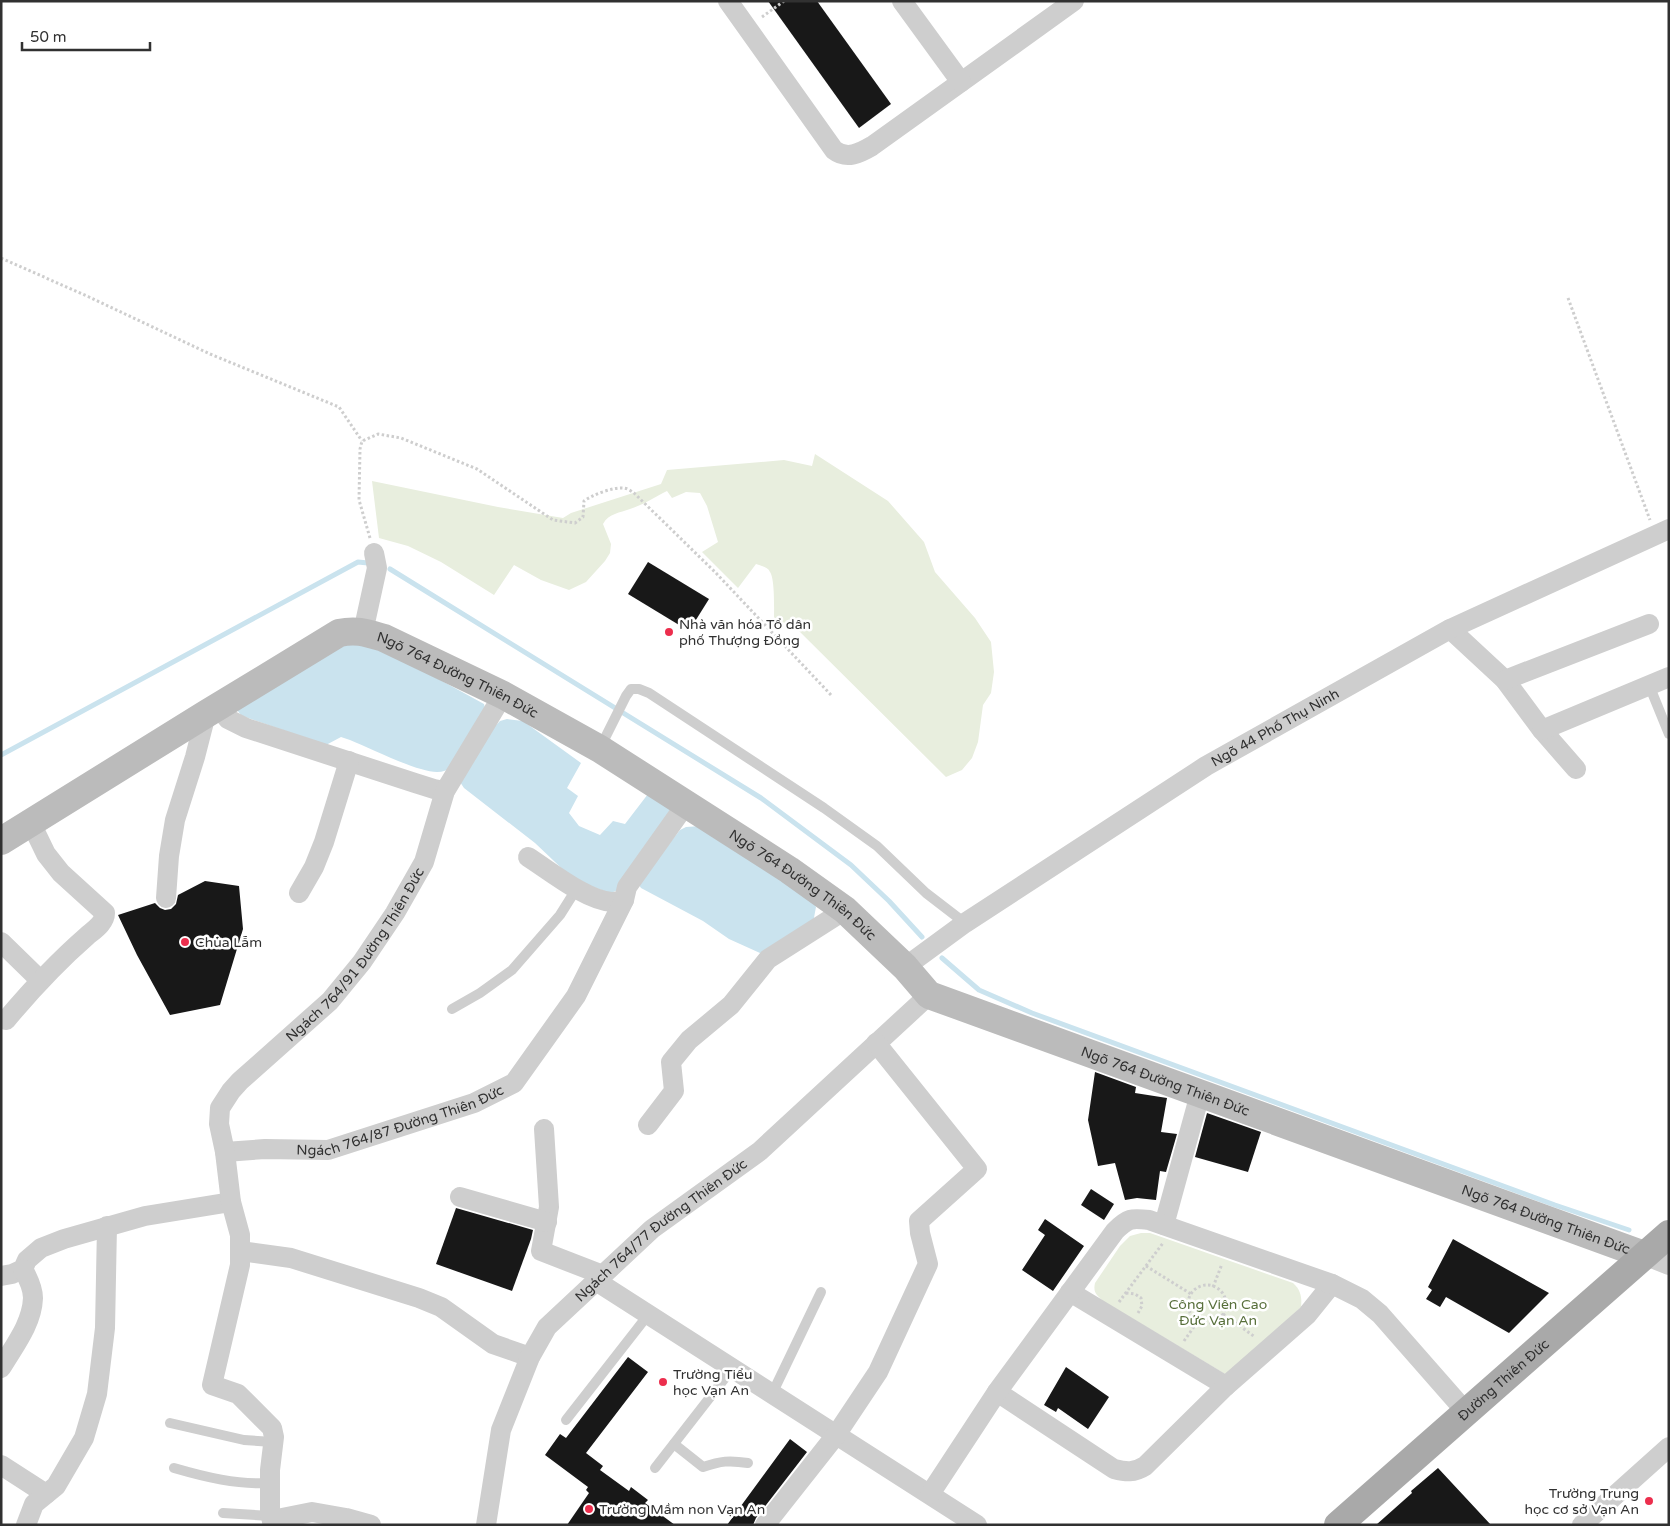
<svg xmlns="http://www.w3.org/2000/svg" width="1670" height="1526" font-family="'Varela Round',sans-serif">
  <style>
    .green { fill: #e8eede }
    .water { fill: #cae3ee }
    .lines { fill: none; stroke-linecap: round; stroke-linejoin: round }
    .stream { stroke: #cae3ee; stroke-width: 5 }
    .building { fill: #181818 }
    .path { stroke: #cecece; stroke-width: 3; stroke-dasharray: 2.5 2.5; stroke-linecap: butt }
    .lane { stroke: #cecece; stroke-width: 10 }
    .street { stroke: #cecece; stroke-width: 20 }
    .secondary { stroke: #bbb; stroke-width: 28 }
    .primary { stroke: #a9a9a9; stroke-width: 28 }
    .poi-dot { fill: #ec2e4d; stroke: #fff; stroke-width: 2 }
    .labels { text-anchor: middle; stroke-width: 5; stroke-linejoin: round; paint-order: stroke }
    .poi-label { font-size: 14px; fill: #313131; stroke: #fff; text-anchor: start }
    .street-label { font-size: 14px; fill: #313131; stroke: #fff }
    .park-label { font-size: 14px; fill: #586f3b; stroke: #fff }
  </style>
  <rect width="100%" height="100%" fill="#fff"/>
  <g class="green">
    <path d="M815,454L888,501L924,542L935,572L975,618L991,642L994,672L991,693L983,705L978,742L972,758L962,770L946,777L797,629L789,624L774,620C774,610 775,579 770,572C768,567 761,566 756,564L738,588L702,552L718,542L707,506L700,493L686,492L672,498L667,491C655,497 643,505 630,509C620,513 609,513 603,524L611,544L610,553L605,561L586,582L569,590L541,580L514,565L494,595L441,562L408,546L379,538L372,481L498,507L563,518L571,513L661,484L667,470L784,460L812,466Z"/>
    <path d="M1141,1233H1150L1293,1283C1301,1290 1302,1298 1301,1307L1233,1371L1225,1374L1103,1301C1096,1295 1093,1292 1095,1283L1120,1246L1130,1236Z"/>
  </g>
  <g class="water">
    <path d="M340,641L371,642L484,704L485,708L452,767C447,770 443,772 437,772C417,772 370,748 350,740L341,737L326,745L248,718L241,715L237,710Z"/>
    <path d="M507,719L523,721L581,763L567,788L578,796L569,813L579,826L600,835L613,821L625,824L648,794L671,809L616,891L610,893L574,880L535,843L464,788L460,782L493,728L500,721Z"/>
    <path d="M701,826L812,901L816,907L813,923L765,952L760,953L729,939L703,921L641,888L639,885L642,878L680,830L686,827Z"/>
  </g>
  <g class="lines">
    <g class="stream">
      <path d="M390,569L761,798L851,865L889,901L922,937"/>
      <path d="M1,755L358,562L368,563"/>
      <path d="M942,958L979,990L1032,1013L1555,1205L1629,1230"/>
    </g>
  </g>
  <g class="building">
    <path d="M768,1H817L891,104L859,128Z"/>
    <path d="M648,562L709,599L689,631L628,594Z"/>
    <path d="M205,881L239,886L243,929L220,1005L170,1015L137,955L118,915L155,903L160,908L165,910L171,909L176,904L178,895Z"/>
    <path d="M1095,1072L1136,1087L1135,1093L1167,1098L1161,1132L1177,1134L1166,1172L1160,1171L1156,1200L1137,1198L1125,1200L1115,1163L1098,1166L1088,1120Z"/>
    <path d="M1207,1113L1261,1132L1248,1172L1195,1157Z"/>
    <path d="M1091,1189L1114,1204L1104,1220L1081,1205Z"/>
    <path d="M456,1208L533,1230L531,1239L512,1291L436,1264Z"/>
    <path d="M1045,1219L1084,1246L1053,1291L1022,1270L1045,1235L1038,1230Z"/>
    <path d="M1453,1239L1549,1293L1509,1333L1446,1297L1440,1307L1426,1299L1432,1290L1428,1287Z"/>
    <path d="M628,1357L648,1372L586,1453L603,1466L600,1470L629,1491L631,1487L648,1500L645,1503L675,1525H567L589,1493L586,1490L588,1487L545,1455L560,1434L566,1438Z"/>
    <path d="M1066,1367L1109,1397L1088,1429L1058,1408L1056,1412L1044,1405Z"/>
    <path d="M790,1439L807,1452L756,1518L753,1525H727Z"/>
    <path d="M1438,1468L1491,1525H1376L1412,1493L1411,1491Z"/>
  </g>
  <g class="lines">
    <g class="path">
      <path d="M762,17L784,1"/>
      <path d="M1,258L89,297L210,354L339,407L362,441"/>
      <path d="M1568,298L1650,520"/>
      <path d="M370,538L359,500L360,449L362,441L378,434L401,438L477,469L553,520L575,523L583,517L584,501C592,495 613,487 623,488C627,488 631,491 634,493L715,572L832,696"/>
      <path d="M1146,1266L1191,1294"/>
      <circle cx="1207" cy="1304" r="19"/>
      <path d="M1213,1287L1222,1264"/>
      <path d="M1126,1293L1135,1294L1141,1298L1142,1306L1138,1313"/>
      <path d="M1119,1302L1163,1243"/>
      <path d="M1223,1314L1255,1337"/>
      <path d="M1184,1341L1198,1321"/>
    </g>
    <g class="lane">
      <path d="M1649,685L1669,734"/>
      <path d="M600,748L626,696L631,689H639L649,693L824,808L877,846L926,893L965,923"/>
      <path d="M452,1009L480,993L512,970L560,915L577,888"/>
      <path d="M772,1394L821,1292"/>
      <path d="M566,1420L648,1315"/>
      <path d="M170,1423L244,1440L273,1442"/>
      <path d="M674,1444L703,1467C721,1461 729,1460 748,1463"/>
      <path d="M174,1468C205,1477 237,1485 270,1483"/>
      <path d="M655,1468L732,1369"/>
      <path d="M223,1513L270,1516"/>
    </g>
    <g class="street">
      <path d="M728,1L834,150C847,160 860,153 872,146L1074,1"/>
      <path d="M902,1L961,82"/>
      <path d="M1450,629L1505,680L1542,730L1576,769"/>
      <path d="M363,632L377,568L374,553"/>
      <path d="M1505,680L1649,624"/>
      <path d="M218,707L228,719L246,728L415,783L434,789L445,791"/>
      <path d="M1542,730L1669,677"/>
      <path d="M528,857C550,871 587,901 612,902C616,902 621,901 624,900"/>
      <path d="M299,893L314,867L324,842L349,761"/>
      <path d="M166,898L169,856L175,820L195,757L206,714"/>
      <path d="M1,942L40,980"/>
      <path id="s1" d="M905,967L965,923L1206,766L1450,629L1669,529"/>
      <path d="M6,1020C32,989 56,963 87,936C94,930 105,923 105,913L61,873L46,854L31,823"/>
      <path d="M648,1125L674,1091L671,1062L689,1040L731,1005L768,959L845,910"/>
      <path d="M544,1129L549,1207L541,1251L603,1275"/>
      <path id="s2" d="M225,1152L265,1149L328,1150L474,1103L514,1083L576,996L624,900L627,887L686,804"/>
      <path d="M460,1197L547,1222"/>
      <path d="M1164,1225L1200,1094"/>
      <path d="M240,1251L291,1258L419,1298L441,1307L493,1344L530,1357"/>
      <path d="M1644,1255L1669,1265"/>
      <path d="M1,1276L12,1274L23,1269L27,1260L41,1248L64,1239L145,1216L231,1202"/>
      <path d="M596,1281L977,1525"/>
      <path d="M1070,1292L1226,1386"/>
      <path d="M1,1368C14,1346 32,1324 33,1298C33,1288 28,1278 23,1269"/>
      <path d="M997,1392L1114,1469C1126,1472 1134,1473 1145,1466L1226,1386L1307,1315L1332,1284"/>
      <path d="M1,1465L46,1494"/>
      <path d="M930,1494L997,1392L1115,1231C1128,1218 1131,1218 1149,1220L1332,1284L1362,1299L1380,1314L1466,1412"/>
      <path d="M272,1520L312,1512L346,1518L371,1525"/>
      <path d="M26,1525L34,1504L56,1486L84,1438L97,1394L105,1328L107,1226"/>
      <path id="s3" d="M273,1525L270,1513V1470L274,1437L272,1428L238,1394L212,1385L240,1265V1235L231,1202L225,1152L219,1124L220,1108L231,1091L240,1081L330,1001L362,962L395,913L424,862L445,791L503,695"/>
      <path id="s4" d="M486,1525L501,1430L530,1357L547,1327L652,1229L760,1151L929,995"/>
      <path d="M765,1525L836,1435L878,1372L928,1264L920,1233L919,1221L977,1169L876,1043"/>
      <path d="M1582,1525L1669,1447"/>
    </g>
    <path class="secondary" id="s5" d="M1,841L206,714L339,633C357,629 367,633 384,638L503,695L600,749L789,870L845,910L905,967L929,995L1644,1255"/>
    <path class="primary" id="s6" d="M1338,1525L1669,1234"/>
  </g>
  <g class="poi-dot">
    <circle cx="669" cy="632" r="5"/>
    <circle cx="185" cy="942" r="5"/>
    <circle cx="663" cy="1382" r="5"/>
    <circle cx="1649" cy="1501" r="5"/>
    <circle cx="589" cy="1509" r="5"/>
  </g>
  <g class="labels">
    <g class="poi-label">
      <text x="679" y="629">Nhà văn hóa Tổ dân<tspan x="679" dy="16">phố Thượng Đồng</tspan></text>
      <text x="195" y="947">Chùa Lẫm</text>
      <text x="673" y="1379">Trường Tiểu<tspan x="673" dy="16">học Vạn An</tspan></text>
      <text x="1639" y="1498" text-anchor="end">Trường Trung<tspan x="1639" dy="16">học cơ sở Vạn An</tspan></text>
      <text x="599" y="1514">Trường Mầm non Vạn An</text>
    </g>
    <g class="street-label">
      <text dy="5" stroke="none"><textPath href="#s5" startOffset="525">Ngõ 764 Đường Thiên Đức</textPath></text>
      <text dy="5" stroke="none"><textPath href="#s1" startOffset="441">Ngõ 44 Phố Thụ Ninh</textPath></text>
      <text dy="5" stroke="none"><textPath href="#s5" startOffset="930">Ngõ 764 Đường Thiên Đức</textPath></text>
      <text dy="5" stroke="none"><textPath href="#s3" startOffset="662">Ngách 764/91 Đường Thiên Đức</textPath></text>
      <text dy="5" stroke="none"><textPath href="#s5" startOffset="1350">Ngõ 764 Đường Thiên Đức</textPath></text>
      <text dy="5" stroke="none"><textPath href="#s2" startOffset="180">Ngách 764/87 Đường Thiên Đức</textPath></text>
      <text dy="5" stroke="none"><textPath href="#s5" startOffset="1755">Ngõ 764 Đường Thiên Đức</textPath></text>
      <text dy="5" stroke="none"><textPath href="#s4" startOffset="359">Ngách 764/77 Đường Thiên Đức</textPath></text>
      <text dy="5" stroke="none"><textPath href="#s6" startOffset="220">Đường Thiên Đức</textPath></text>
    </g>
    <g class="park-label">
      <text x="1218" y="1309">Công Viên Cao<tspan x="1218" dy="16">Đức Vạn An</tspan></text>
    </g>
  </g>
  <rect width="1670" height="1526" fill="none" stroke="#313131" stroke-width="5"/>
  <path d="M22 42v8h128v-8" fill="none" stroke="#313131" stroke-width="2.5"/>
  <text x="30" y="42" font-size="15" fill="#313131" stroke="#ffffff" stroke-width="4" paint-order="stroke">50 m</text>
</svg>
